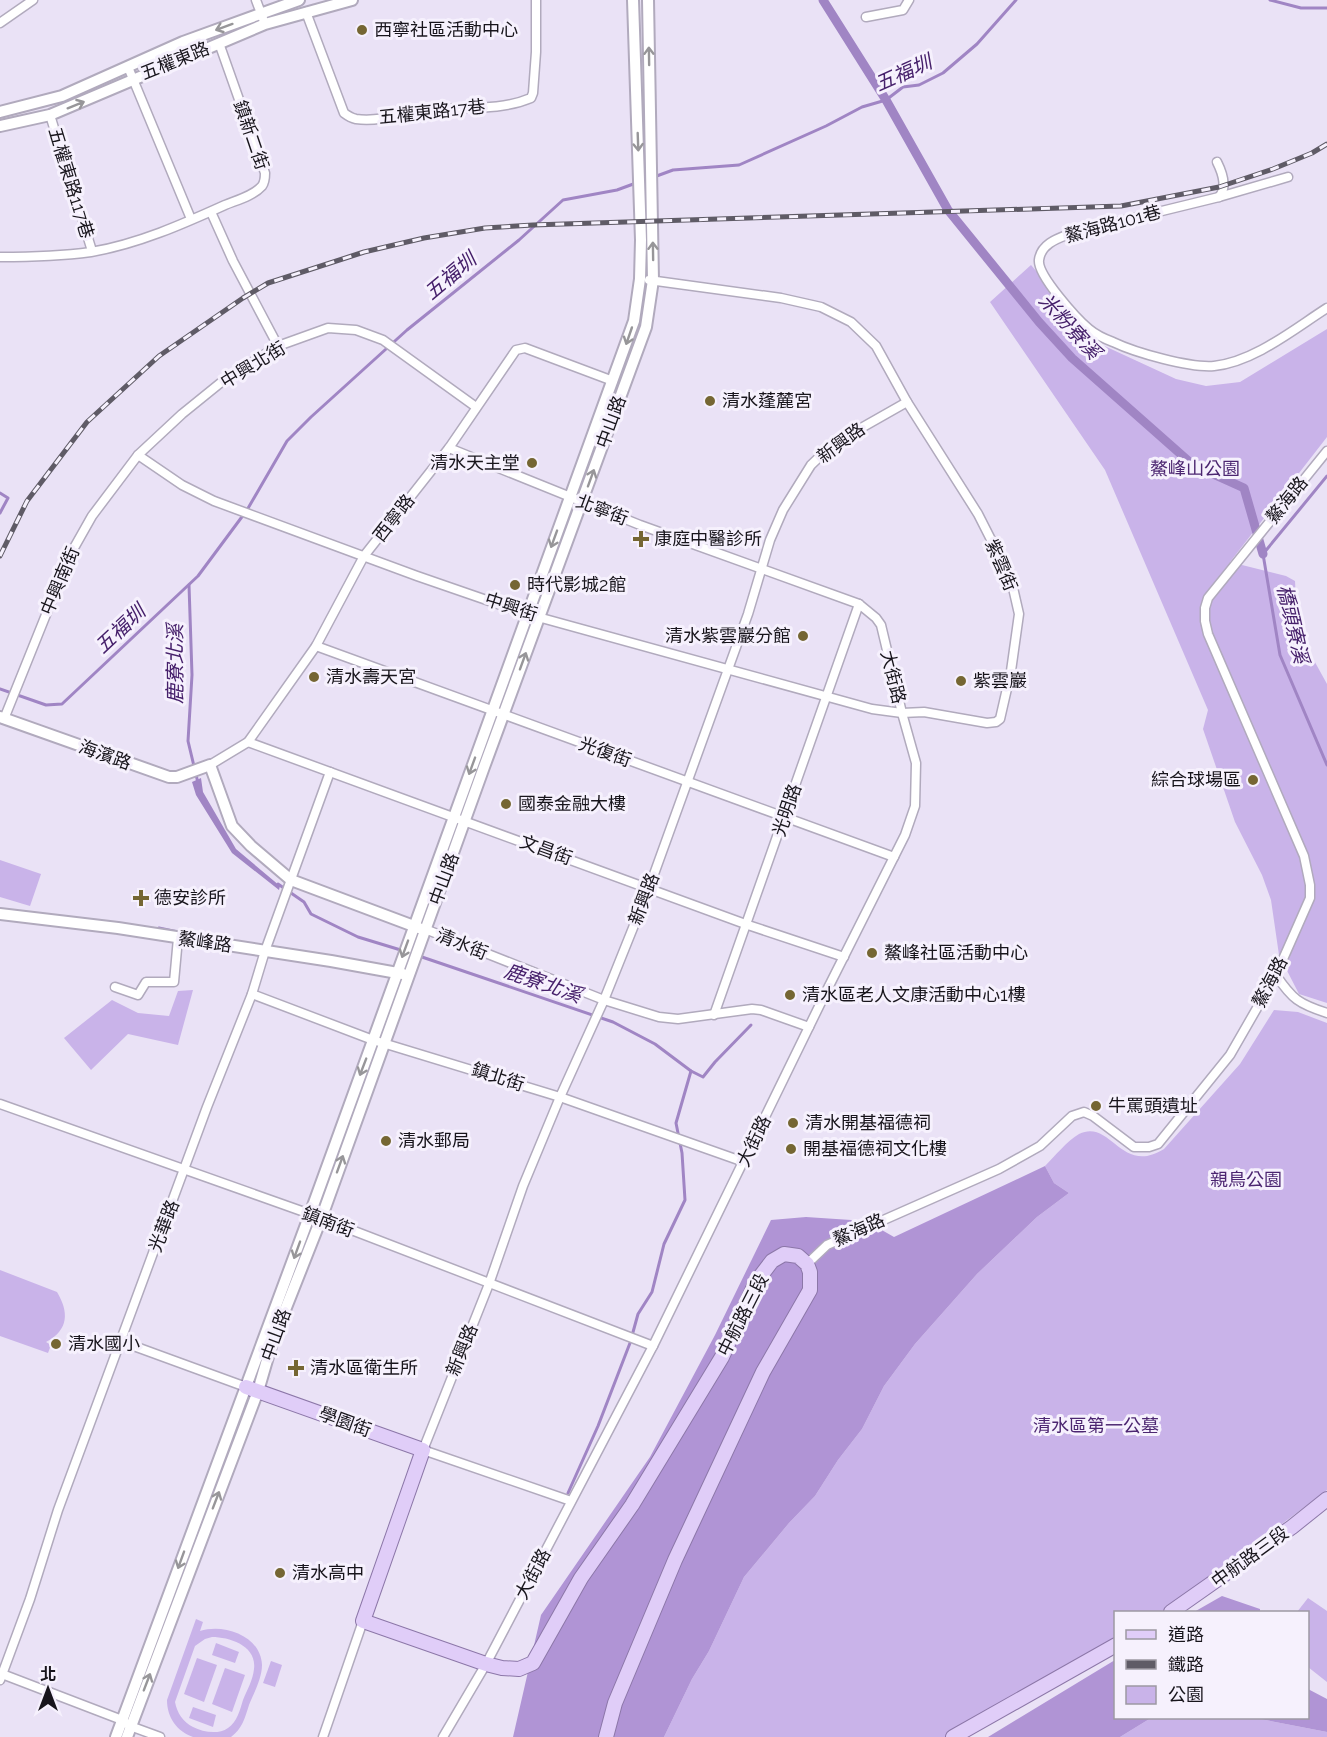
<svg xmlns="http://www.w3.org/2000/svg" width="1327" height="1737" font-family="Raleway,'Noto Sans TC',sans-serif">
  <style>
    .green { fill: #c9b3e9; fill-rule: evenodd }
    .forest { fill: #b094d5 }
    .water { fill: #a085c4 }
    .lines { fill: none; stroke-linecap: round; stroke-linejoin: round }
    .stream { stroke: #a085c4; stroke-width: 3 }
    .canal { stroke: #a085c4; stroke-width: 9 }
    .minor-casing { stroke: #b1aabd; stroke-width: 11 }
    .tertiary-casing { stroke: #b1aabd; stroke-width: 14 }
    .primary-casing { stroke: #8c77a8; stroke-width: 16 }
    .minor { stroke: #fff; stroke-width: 8 }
    .tertiary { stroke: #fff; stroke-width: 10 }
    .primary { stroke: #e0cdf8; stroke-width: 14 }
    .rail-casing { stroke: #5f5b66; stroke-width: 5 }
    .rail { stroke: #f6f1fd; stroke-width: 3; stroke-dasharray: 9; stroke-linecap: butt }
    .oneway { stroke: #979699 }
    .poi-dot { fill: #756633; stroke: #f6f1fd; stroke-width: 2 }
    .labels { text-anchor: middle; stroke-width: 6; stroke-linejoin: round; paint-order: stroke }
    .poi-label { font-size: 18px; fill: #18151c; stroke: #f6f1fd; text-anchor: start }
    .street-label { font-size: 18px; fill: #18151c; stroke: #f6f1fd }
    .park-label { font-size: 18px; fill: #4c2671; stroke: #f6f1fd }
    .water-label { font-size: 20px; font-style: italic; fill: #46206b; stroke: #f6f1fd }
  </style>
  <rect width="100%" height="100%" fill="#eae2f6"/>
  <g class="green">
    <path d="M1031,265L1098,343L1176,379L1206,386L1240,382L1327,329V437L1230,562L1286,576L1295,581L1297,619L1300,635L1327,684V1003L1299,994L1279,955L1271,900L1262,875L1235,822L1203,729L1208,710L1105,470L990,302Z"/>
    <path d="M0,860L41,874L30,906L0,897Z"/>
    <path d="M193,990L178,1045L128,1034L91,1070L64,1038L112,1000L138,1013L169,1016L178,991Z"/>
    <path d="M1274,1010L1298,1012L1327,1023V1490L1165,1612H1116L1115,1644L954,1737H664L692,1679L709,1651L744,1577L789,1523L815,1496L838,1460L862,1429L884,1386L915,1344L977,1274L1037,1217L1069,1193L1054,1183L1045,1166C1055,1156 1067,1141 1079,1134C1111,1118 1121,1176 1164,1149L1240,1064Z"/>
    <path d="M0,1270L57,1292C69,1312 69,1330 46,1342L51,1345L48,1353L0,1336Z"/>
    <path d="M1308,1598L1327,1611V1682L1308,1667V1612H1297Z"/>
    <path d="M196,1619L203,1622L200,1631C224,1623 261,1636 262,1665C262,1678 254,1693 249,1705C245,1718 242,1729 231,1737H193C177,1731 167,1718 167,1700ZM212,1637C230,1637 257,1646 254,1669C253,1680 247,1690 243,1700C240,1710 237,1722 228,1728C218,1735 203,1732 193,1727C183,1722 177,1713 175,1702L195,1646L205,1639Z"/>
    <path d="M216,1643L239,1652L235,1663L212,1655Z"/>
    <path d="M197,1658L217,1665L204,1702L184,1694Z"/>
    <path d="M271,1661L282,1665L275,1687L263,1683Z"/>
    <path d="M225,1668L245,1675L232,1712L212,1704Z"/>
    <path d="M193,1707L216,1715L213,1727L189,1718Z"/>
    <path d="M1151,1718H1255L1327,1732V1737H1120Z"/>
  </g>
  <g class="forest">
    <path d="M1045,1166L1054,1183L1069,1193L1037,1217L977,1274L915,1344L884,1386L862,1429L838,1460L815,1496L789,1523L744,1577L709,1651L692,1679L664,1737H513L541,1615L650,1457L715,1335L771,1220L806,1217L866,1221L894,1237Z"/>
    <path d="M1222,1596L1260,1609V1612H1194Z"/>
    <path d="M1115,1660L1116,1718H1151L1120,1737H988Z"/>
    <path d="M1308,1689L1327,1699V1732L1255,1718H1308Z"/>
  </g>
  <path class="water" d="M201,778L203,792L236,849L280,886L279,890L232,853L196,795L192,782Z"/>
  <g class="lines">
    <g class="stream">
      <path d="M1270,0L1301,8H1327"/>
      <path d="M654,177L673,170L739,165L826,126L862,107L886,100L903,87L919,85L943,73L977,44L1016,0"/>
      <path d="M1327,476L1263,554L1280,655L1327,765"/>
      <path d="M0,493L8,498L0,513"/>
      <path d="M189,585L192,675L188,741L198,783"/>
      <path d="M0,689L46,705L62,704L198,576L247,510L287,441L311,417L407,330L519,240L563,200L617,190L636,183"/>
      <path d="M278,884L304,902L311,914L358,937L404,951"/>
      <path d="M159,928L178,932"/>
      <path d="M419,956L613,1022L655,1044L691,1071L676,1123L682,1153L685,1200L664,1244L652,1292L638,1314L630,1343L598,1426L568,1493"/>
      <path d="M691,1071L703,1077L715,1062L751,1025"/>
    </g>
    <path class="canal" d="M823,0L886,100L948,210L1039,322L1072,358L1193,465L1244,488L1263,554"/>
    <g class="minor-casing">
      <g id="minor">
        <path d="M256,0L265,24"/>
        <path d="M306,12L344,113C348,116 351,118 356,119C379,122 403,114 425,110C460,106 498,112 531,98L533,93L536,52V0"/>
        <path d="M866,17L903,10L909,0"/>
        <path d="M0,23L33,0"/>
        <path d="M128,67L191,219"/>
        <path d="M50,115L92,251"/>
        <path d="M1217,162C1222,172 1228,187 1219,197"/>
        <path d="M1288,177L1219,197L1072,233C1059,238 1041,243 1039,260C1037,275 1077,319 1089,329C1095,334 1105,339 1113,342C1136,353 1190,368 1214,366C1254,362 1294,329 1327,308"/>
        <path d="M211,212L233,261L278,346"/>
        <path d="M0,257C31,257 61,256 91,252C138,244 183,224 225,205C237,200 253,196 262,186C265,182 265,178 265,173L219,43"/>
        <path d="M138,455L182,485L214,501L417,576L527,614L872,709L902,713L924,712L987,723L996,722L1000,719L1011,671L1019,614L1011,579L978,514L907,402L876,346L851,322L821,307L781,298L649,280"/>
        <path d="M316,646L894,857"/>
        <path d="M4,719L70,555L92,516L138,455L182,414L224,380L278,346L328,328L356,330L383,340L476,407"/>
        <path d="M248,742L748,925L844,957"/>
        <path d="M210,765L248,742L316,646L364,556L449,448L516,350L525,348L613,381"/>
        <path d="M425,929L604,1000L659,1017L678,1019L752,1009L761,1010L809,1027"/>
        <path d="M1276,975C1292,999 1299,1004 1327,1013"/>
        <path d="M115,987L138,995L146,982H174L178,938"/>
        <path d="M252,994L373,1040L560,1097L744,1162"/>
        <path d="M714,1015L859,604"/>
        <path d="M0,1104L310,1214L653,1346"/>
        <path d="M807,1264L827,1245L999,1169L1040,1146L1072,1116L1084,1112L1093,1116L1134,1147H1149L1158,1144L1230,1055L1276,975L1310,898V885L1304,856L1208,634L1205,621V608L1208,598L1327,451"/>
        <path d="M120,1341L246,1387"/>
        <path d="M571,1501L423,1450L489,1284L523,1186L560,1097L604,1000L649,888L748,614L770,540L783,510L811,465L833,444L907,402"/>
        <path d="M2,1674L122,1720L130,1726L160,1737"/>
        <path d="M0,1680L30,1599L58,1510L207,1107L252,994L265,951L330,772"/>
        <path d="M323,1737L363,1621"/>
        <path d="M443,1737L486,1664L653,1346L828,988L905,835L915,806L916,763L902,713L881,625L876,618L859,604L640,525L449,448"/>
      </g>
    </g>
    <g class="tertiary-casing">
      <g id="tertiary">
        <path d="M0,112L62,96L183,42L299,0"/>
        <path d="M0,126L50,115L265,24L352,0"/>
        <path d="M0,717L169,777H177L210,765L232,826L251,846L291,880L419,928"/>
        <path d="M0,914L118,928L331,961L403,974"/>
        <path d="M116,1737L310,1214L634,321L640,279L641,240L633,0"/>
        <path d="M127,1737L258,1391L272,1343L321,1219L484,767L646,327L653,280L648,0"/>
      </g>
    </g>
    <g class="primary-casing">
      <g id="primary">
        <path d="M246,1387L423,1450L363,1621L486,1664L502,1668L519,1669L533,1663L581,1578L632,1505L722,1357L756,1282L772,1261L784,1254L798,1256L807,1264L810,1272V1290L763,1372L675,1560L615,1703L606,1737"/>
        <path d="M1171,1612L1292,1527L1327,1499"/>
        <path d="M953,1737L1116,1645"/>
      </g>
    </g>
    <use href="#minor" class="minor"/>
    <use href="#tertiary" class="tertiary"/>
    <use href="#primary" class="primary"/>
    <g class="rail-casing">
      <path id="rail" d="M0,556L27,501L87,422L159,356L243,298L268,283L364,252L424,238L485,228L533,225L1121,206L1219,187L1273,169L1312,153L1327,144"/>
    </g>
    <use href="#rail" class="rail"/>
  </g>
  <defs><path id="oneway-shaft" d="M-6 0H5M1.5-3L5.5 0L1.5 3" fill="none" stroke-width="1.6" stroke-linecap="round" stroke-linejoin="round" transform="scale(1.5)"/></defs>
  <g class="oneway">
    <use href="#oneway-shaft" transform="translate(224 27) rotate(160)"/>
    <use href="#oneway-shaft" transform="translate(649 56) rotate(-91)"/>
    <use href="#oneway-shaft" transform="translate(76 105) rotate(-22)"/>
    <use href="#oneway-shaft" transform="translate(638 142) rotate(88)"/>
    <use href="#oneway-shaft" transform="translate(653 251) rotate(-91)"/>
    <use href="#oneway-shaft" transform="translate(629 336) rotate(109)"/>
    <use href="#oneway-shaft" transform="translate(591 478) rotate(-70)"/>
    <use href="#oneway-shaft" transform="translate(554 539) rotate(110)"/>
    <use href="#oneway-shaft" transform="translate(523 661) rotate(-70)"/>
    <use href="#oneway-shaft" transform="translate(472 766) rotate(110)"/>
    <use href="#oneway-shaft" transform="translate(405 949) rotate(110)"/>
    <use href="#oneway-shaft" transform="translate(363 1067) rotate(111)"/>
    <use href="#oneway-shaft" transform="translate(340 1164) rotate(-70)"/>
    <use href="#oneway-shaft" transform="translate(297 1250) rotate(110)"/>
    <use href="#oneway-shaft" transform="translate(216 1500) rotate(-69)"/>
    <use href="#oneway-shaft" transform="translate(181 1560) rotate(110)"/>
    <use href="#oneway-shaft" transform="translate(147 1682) rotate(-69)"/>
  </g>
  <g class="poi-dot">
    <circle cx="362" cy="30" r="6"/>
    <circle cx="710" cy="401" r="6"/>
    <circle cx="532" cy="463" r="6"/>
    <path d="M638 530h6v6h6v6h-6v6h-6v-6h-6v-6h6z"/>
    <circle cx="515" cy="585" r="6"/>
    <circle cx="803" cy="636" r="6"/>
    <circle cx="314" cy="677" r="6"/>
    <circle cx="961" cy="681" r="6"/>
    <circle cx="1253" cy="780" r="6"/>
    <circle cx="506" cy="804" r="6"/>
    <path d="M138 889h6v6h6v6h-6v6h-6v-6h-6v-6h6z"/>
    <circle cx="872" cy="953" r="6"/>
    <circle cx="790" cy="995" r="6"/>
    <circle cx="1096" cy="1106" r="6"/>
    <circle cx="793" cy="1123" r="6"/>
    <circle cx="386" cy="1141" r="6"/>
    <circle cx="791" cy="1149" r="6"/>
    <circle cx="56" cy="1344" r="6"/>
    <path d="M293 1359h6v6h6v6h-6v6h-6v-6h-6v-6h6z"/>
    <circle cx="280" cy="1573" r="6"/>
  </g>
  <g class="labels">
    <g class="poi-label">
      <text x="374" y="36">西寧社區活動中心</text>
      <text x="722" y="407">清水蓬麓宮</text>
      <text x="520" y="469" text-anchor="end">清水天主堂</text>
      <text x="654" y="545">康庭中醫診所</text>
      <text x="527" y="591">時代影城2館</text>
      <text x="791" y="642" text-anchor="end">清水紫雲巖分館</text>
      <text x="326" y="683">清水壽天宮</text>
      <text x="973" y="687">紫雲巖</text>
      <text x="1241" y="786" text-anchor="end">綜合球場區</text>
      <text x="518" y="810">國泰金融大樓</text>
      <text x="154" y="904">德安診所</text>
      <text x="884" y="959">鰲峰社區活動中心</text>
      <text x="802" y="1001">清水區老人文康活動中心1樓</text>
      <text x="1108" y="1112">牛罵頭遺址</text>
      <text x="805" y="1129">清水開基福德祠</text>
      <text x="398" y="1147">清水郵局</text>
      <text x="803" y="1155">開基福德祠文化樓</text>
      <text x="68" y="1350">清水國小</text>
      <text x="310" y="1374">清水區衛生所</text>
      <text x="292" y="1579">清水高中</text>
    </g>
    <g class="street-label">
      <text transform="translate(175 61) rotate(-22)" y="6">五權東路</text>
      <text transform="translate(432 112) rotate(-6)" y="6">五權東路17巷</text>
      <text transform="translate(251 135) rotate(71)" y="6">鎮新二街</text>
      <text transform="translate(71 183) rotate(73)" y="6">五權東路117巷</text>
      <text transform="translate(1113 224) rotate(-15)" y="6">鰲海路101巷</text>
      <text transform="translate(253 365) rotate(-31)" y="6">中興北街</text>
      <text transform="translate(611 422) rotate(-70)" y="6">中山路</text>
      <text transform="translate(841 443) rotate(-36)" y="6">新興路</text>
      <text transform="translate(1287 500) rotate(-51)" y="6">鰲海路</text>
      <text transform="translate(602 510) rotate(21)" y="6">北寧街</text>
      <text transform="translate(394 518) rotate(-52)" y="6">西寧路</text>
      <text transform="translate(1001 565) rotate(67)" y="6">紫雲街</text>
      <text transform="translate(60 581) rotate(-67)" y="6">中興南街</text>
      <text transform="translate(511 607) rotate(18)" y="6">中興街</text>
      <text transform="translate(893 677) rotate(76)" y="6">大街路</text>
      <text transform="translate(605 752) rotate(20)" y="6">光復街</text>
      <text transform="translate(105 755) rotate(20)" y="6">海濱路</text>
      <text transform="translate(787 810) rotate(-71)" y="6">光明路</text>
      <text transform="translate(546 850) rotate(20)" y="6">文昌街</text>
      <text transform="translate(444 879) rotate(-70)" y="6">中山路</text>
      <text transform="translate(644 899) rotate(-69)" y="6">新興路</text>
      <text transform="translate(205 942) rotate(8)" y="6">鰲峰路</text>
      <text transform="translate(462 944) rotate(22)" y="6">清水街</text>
      <text transform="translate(1270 982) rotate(-63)" y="6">鰲海路</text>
      <text transform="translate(498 1077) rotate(18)" y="6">鎮北街</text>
      <text transform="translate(754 1141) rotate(-64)" y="6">大街路</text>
      <text transform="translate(328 1222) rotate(21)" y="6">鎮南街</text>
      <text transform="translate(164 1226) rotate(-69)" y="6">光華路</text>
      <text transform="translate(859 1230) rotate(-24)" y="6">鰲海路</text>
      <text transform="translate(743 1315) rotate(-63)" y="6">中航路三段</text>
      <text transform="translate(276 1335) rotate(-70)" y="6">中山路</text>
      <text transform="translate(462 1350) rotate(-68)" y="6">新興路</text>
      <text transform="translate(345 1422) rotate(20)" y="6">學園街</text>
      <text transform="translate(1250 1557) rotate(-36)" y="6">中航路三段</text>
      <text transform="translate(533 1574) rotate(-62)" y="6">大街路</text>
    </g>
    <g class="park-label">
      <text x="1195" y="475">鰲峰山公園</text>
      <text x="1246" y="1186">親鳥公園</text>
      <text x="1096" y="1432">清水區第一公墓</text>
    </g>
    <g class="water-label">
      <text transform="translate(903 73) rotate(-24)" y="7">五福圳</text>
      <text transform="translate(450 276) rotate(-40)" y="7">五福圳</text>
      <text transform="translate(1070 326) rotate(48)" y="7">米粉寮溪</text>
      <text transform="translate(1293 624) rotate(77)" y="7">橋頭寮溪</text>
      <text transform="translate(120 629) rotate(-43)" y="7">五福圳</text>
      <text transform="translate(175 664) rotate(-90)" y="7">鹿寮北溪</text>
      <text transform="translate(543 983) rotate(19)" y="7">鹿寮北溪</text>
    </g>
  </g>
  <rect x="1114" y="1611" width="195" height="108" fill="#f6f1fd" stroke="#9d99a3" stroke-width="1.5"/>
  <rect x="1126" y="1630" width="30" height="9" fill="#e0cdf8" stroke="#9d99a3" stroke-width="1.5"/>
  <text x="1168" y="1641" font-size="18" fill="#18151c">道路</text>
  <rect x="1126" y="1660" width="30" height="9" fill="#5f5b66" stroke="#9d99a3" stroke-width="1.5"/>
  <text x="1168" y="1671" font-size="18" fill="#18151c">鐵路</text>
  <rect x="1126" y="1686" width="30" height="18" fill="#c9b3e9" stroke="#9d99a3" stroke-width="1.5"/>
  <text x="1168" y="1701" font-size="18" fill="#18151c">公園</text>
  <g transform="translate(48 1689)" stroke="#f6f1fd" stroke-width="4.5" paint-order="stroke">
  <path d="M0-4.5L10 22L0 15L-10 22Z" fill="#18151c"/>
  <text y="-9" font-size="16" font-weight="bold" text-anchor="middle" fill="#18151c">北</text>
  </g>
</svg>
